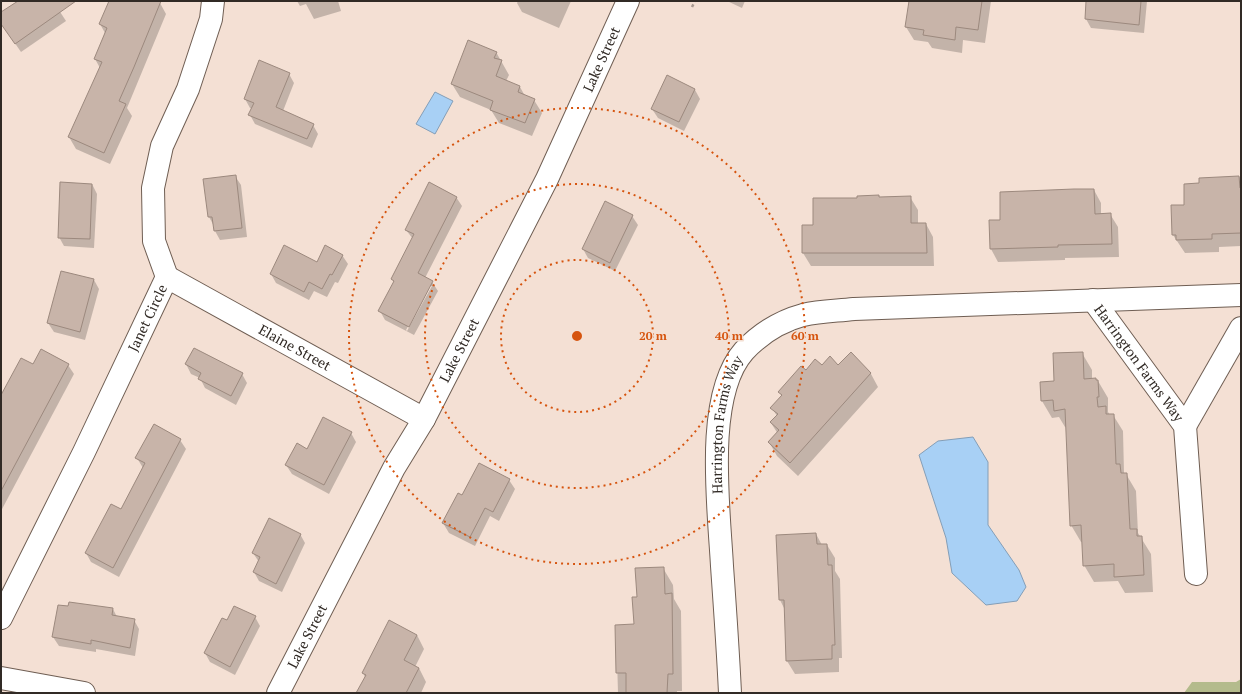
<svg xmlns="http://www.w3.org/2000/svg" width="1242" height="694" font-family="'PT Serif',serif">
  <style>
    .green { fill: #b4bb8c }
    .water { fill: #a8d0f5; stroke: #849eb7 }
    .shadow { fill: #0003; fill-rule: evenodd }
    .building { fill: #c8b4a9; stroke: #9c897e }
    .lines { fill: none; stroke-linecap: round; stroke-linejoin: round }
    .minor-casing { stroke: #6f5e53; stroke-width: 24 }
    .tertiary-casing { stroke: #6f5e53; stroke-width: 24 }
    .path { stroke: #a89990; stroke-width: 2.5; stroke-dasharray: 3 3; stroke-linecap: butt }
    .minor { stroke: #fff; stroke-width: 22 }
    .tertiary { stroke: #fff; stroke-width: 22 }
    .ring { fill: none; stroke: #d6540e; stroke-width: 2; stroke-dasharray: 2 4 }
    .labels { text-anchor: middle; stroke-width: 3; stroke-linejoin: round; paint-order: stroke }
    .street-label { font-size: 14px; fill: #312a25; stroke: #f4e0d4 }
    .centre { fill: #d6540e; stroke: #f4e0d4; stroke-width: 2 }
    .ring-label { font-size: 12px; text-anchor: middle; font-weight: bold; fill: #d6540e; stroke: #f4e0d4; stroke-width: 3; stroke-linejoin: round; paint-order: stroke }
  </style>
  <rect width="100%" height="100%" fill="#f4e0d4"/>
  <path class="green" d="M1241,679V693H1184L1192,682H1236Z"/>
  <g class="water">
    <path d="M435,92L453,101L435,134L416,124Z"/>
    <path d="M973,437L988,462V525L1019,570L1026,587L1017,601L986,605L952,573L946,538L919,455L938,441Z"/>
  </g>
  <g class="shadow">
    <path d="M19,1H53L66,21L21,52L1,23V14Z"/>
    <path d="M110,1H155L160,3L166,14L127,108L132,116L110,164L76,149L69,137L100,68L95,59L105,33L100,24Z"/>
    <path d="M297,1H338L341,11L314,19L306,4L300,6Z"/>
    <path d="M518,1H571L559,28L522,12L517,3Z"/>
    <path d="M727,1H745L742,8Z"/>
    <path d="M910,1H991L985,43L963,40L962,53L932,48L928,42L914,40L906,27Z"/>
    <path d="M1087,1H1147L1144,33L1091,28L1086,19Z"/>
    <path d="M496,52L509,75L506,81L520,87L525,96L534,100L542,113L532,136L499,123L491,110L460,97L452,84Z"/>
    <path d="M289,74L294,83L283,111L313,125L318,134L312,148L255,124L250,115L252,109L250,108L245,99Z"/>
    <path d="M695,90L700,99L684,131L658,118L652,109Z"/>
    <path d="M235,176L241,185L247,237L220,240L215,231L214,226L209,217L204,180Z"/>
    <path d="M1241,177V246L1219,247V252L1185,253L1173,235L1186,206L1200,184V179Z"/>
    <path d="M92,184L97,194L94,248L64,246L59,237Z"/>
    <path d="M1094,190L1101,203V215L1110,214L1118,227L1119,257L1065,258V260L998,262L991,249L990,221H1002Z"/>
    <path d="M879,196L880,198L910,197L918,210V224H926L933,237L934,266H811L803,253L814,226L858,199Z"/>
    <path d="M456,197L462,206L425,278L432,282L438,291L414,335L385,320L380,311L394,283L392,279L413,239L406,230ZM430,286H432L407,331L406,330Z"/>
    <path d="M632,216L638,225L615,271L588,258L583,249Z"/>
    <path d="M342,255L348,264L338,283L335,282L327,297L314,291L309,300L276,283L271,274L317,264Z"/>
    <path d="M62,272L94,280L99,289L85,340L54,332L48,323Z"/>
    <path d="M1082,353L1092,370V379H1096L1098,381L1108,398V412L1110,415H1113L1123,431L1124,473L1126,474L1136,491L1138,533L1151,554L1153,592L1125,593L1118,581L1094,582L1084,565L1083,542H1081L1071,525L1067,427H1065L1059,417L1052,418L1042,401L1041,383L1055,382Z"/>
    <path d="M851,354L871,374L878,387L798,476L777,456L769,442L778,434L771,423L777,416L772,408L782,396L779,392L822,366H838Z"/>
    <path d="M186,364L242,374L247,383L236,405L205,388L200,378L191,374Z"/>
    <path d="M68,365L74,374L1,511V398L33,366Z"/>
    <path d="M351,433L356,442L329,494L292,474L286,465L308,450Z"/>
    <path d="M180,440L186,449L119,577L91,562L86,553L121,510L143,468L137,458Z"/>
    <path d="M509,480L515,489L499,521L490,516L475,546L449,533L443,523L463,496Z"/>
    <path d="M300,534L305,543L282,592L259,581L254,572L259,562L253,553Z"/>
    <path d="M816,534L822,545H827L835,558V571L840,579L842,658H839V672L795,674L787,661L785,610L780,600Z"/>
    <path d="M663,568L673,585L674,599L681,611L682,691H677V693H618L616,625H635L638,598Z"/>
    <path d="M113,609L117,617L134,620L139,629L135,656L96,649V652L59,646L53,637Z"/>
    <path d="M255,617L260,626L235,675L210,662L205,653L228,622Z"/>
    <path d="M417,635L424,649L415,667L419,668L426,682L421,693H357L365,677L363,673Z"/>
  </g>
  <g class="building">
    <path d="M18,1H76L15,44L1,24V12Z"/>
    <path d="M109,1H161L134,67L119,101L126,104L104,153L68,137L102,62L94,59L107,28L99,24Z"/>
    <path d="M909,1H982L978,30L956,27L955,40L923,35L924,30L905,27Z"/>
    <path d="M1086,1H1141L1139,25L1085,19Z"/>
    <path d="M468,40L497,52L494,58L502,60L496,76L520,86L518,92L535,99L525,123L490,110L493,101L451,84Z"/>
    <path d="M259,60L290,73L276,107L314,124L307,139L248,115L254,103L244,99Z"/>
    <path d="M667,75L695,89L679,122L651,109Z"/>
    <path d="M236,175L242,228L214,231L212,217H208L203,179Z"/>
    <path d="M1239,176L1240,188H1241V233L1212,234V239L1176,240V235H1172L1171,205H1184V184L1199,183V178Z"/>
    <path d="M60,182L92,184L90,239L58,238Z"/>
    <path d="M429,182L457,197L418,273L433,281L409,327L378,311L394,281L391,279L414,234L405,230Z"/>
    <path d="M1074,189H1094L1095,214L1111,213L1112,244L1058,245V247L990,249L989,220H1000V192Z"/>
    <path d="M879,195V197L911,196V223H926L927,253H802V225H813V198H857V196Z"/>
    <path d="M605,201L633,215L610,263L582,249Z"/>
    <path d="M284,245L317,262L325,245L343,255L332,275L330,274L322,289L309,282L304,292L270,274Z"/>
    <path d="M61,271L94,279L80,332L47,323Z"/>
    <path d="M194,348L243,373L231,396L198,379L201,373L185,364Z"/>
    <path d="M41,349L69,364L1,491V395L21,358L33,364Z"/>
    <path d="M851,352L871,373L790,463L768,442L779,430L770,422L778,414L770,408L782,395L778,392L801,366L806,370L815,359L822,365L830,356L838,365Z"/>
    <path d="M1083,352L1084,379L1096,378V380H1098L1099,397H1097L1098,407L1106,406V414H1114L1116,464H1120L1121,473H1127L1130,529H1137V536H1142L1144,575L1114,577V564L1083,566L1081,525L1070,526L1065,409L1054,411L1053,400L1041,401L1040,382L1054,381L1053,353Z"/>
    <path d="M323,417L352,432L324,485L285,465L297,443L307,449Z"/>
    <path d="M154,424L181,439L113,568L85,553L111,504L121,509L145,463L135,458Z"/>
    <path d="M479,463L510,479L493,512L485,508L470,537L442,523L458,493L462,495Z"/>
    <path d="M269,518L301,534L276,584L253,572L260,557L252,553Z"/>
    <path d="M816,533L817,544H827L828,565H832L835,645H832V659L786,661L784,600H779L776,535Z"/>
    <path d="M664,567L665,594L672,593L673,674H668L667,693H626V673H616L615,625L634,624L632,597H637L635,568Z"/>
    <path d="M69,602L113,608L112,615L135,619L130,648L91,640V644L52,637L58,605L68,606Z"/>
    <path d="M234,606L256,616L230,667L204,653L222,618L227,620Z"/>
    <path d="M389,620L417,635L404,660L419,668L406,693H356L366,675L362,673Z"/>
  </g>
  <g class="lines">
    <g class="minor-casing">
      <g id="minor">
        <path id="s1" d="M167,277L424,419"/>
        <path id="s2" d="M1093,300L1185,426L1196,574"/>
        <path d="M1185,426L1241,328"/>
        <path id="s3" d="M1,618L84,452L167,277L154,241L153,188L162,146L188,89L211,19L213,1"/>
        <path d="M1,678L84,693"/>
        <path id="s4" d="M730,693C728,651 725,608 722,566C719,508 704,396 744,351C760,334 781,321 803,315C820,311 837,311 854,309L1241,295"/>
      </g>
    </g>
    <g class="tertiary-casing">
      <g id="tertiary">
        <path id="s5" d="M278,693L394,468L424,419L547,179L628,1"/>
      </g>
    </g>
    <g class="path">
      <path d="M269,2V1"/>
      <path d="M692,7L695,1"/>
    </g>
    <use href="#minor" class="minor"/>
    <use href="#tertiary" class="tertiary"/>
  </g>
  <g class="ring">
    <circle cx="577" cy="336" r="76"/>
    <circle cx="577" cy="336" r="152"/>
    <circle cx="577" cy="336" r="228"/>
  </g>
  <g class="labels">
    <g class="street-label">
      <text dy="5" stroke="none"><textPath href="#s5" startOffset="712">Lake Street</textPath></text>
      <text dy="5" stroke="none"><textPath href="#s3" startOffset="334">Janet Circle</textPath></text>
      <text dy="5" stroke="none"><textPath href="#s1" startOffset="146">Elaine Street</textPath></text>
      <text dy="5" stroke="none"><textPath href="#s5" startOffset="388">Lake Street</textPath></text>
      <text dy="5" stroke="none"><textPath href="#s2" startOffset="78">Harrington Farms Way</textPath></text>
      <text dy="5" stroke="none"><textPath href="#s4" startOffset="270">Harrington Farms Way</textPath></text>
      <text dy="5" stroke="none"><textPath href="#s5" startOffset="64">Lake Street</textPath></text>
    </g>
  </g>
  <circle cx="577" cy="336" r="6" class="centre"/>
  <g class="ring-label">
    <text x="653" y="340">20 m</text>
    <text x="729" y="340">40 m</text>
    <text x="805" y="340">60 m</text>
  </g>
  <rect width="1242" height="694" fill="none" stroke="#312a25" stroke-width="4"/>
</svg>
